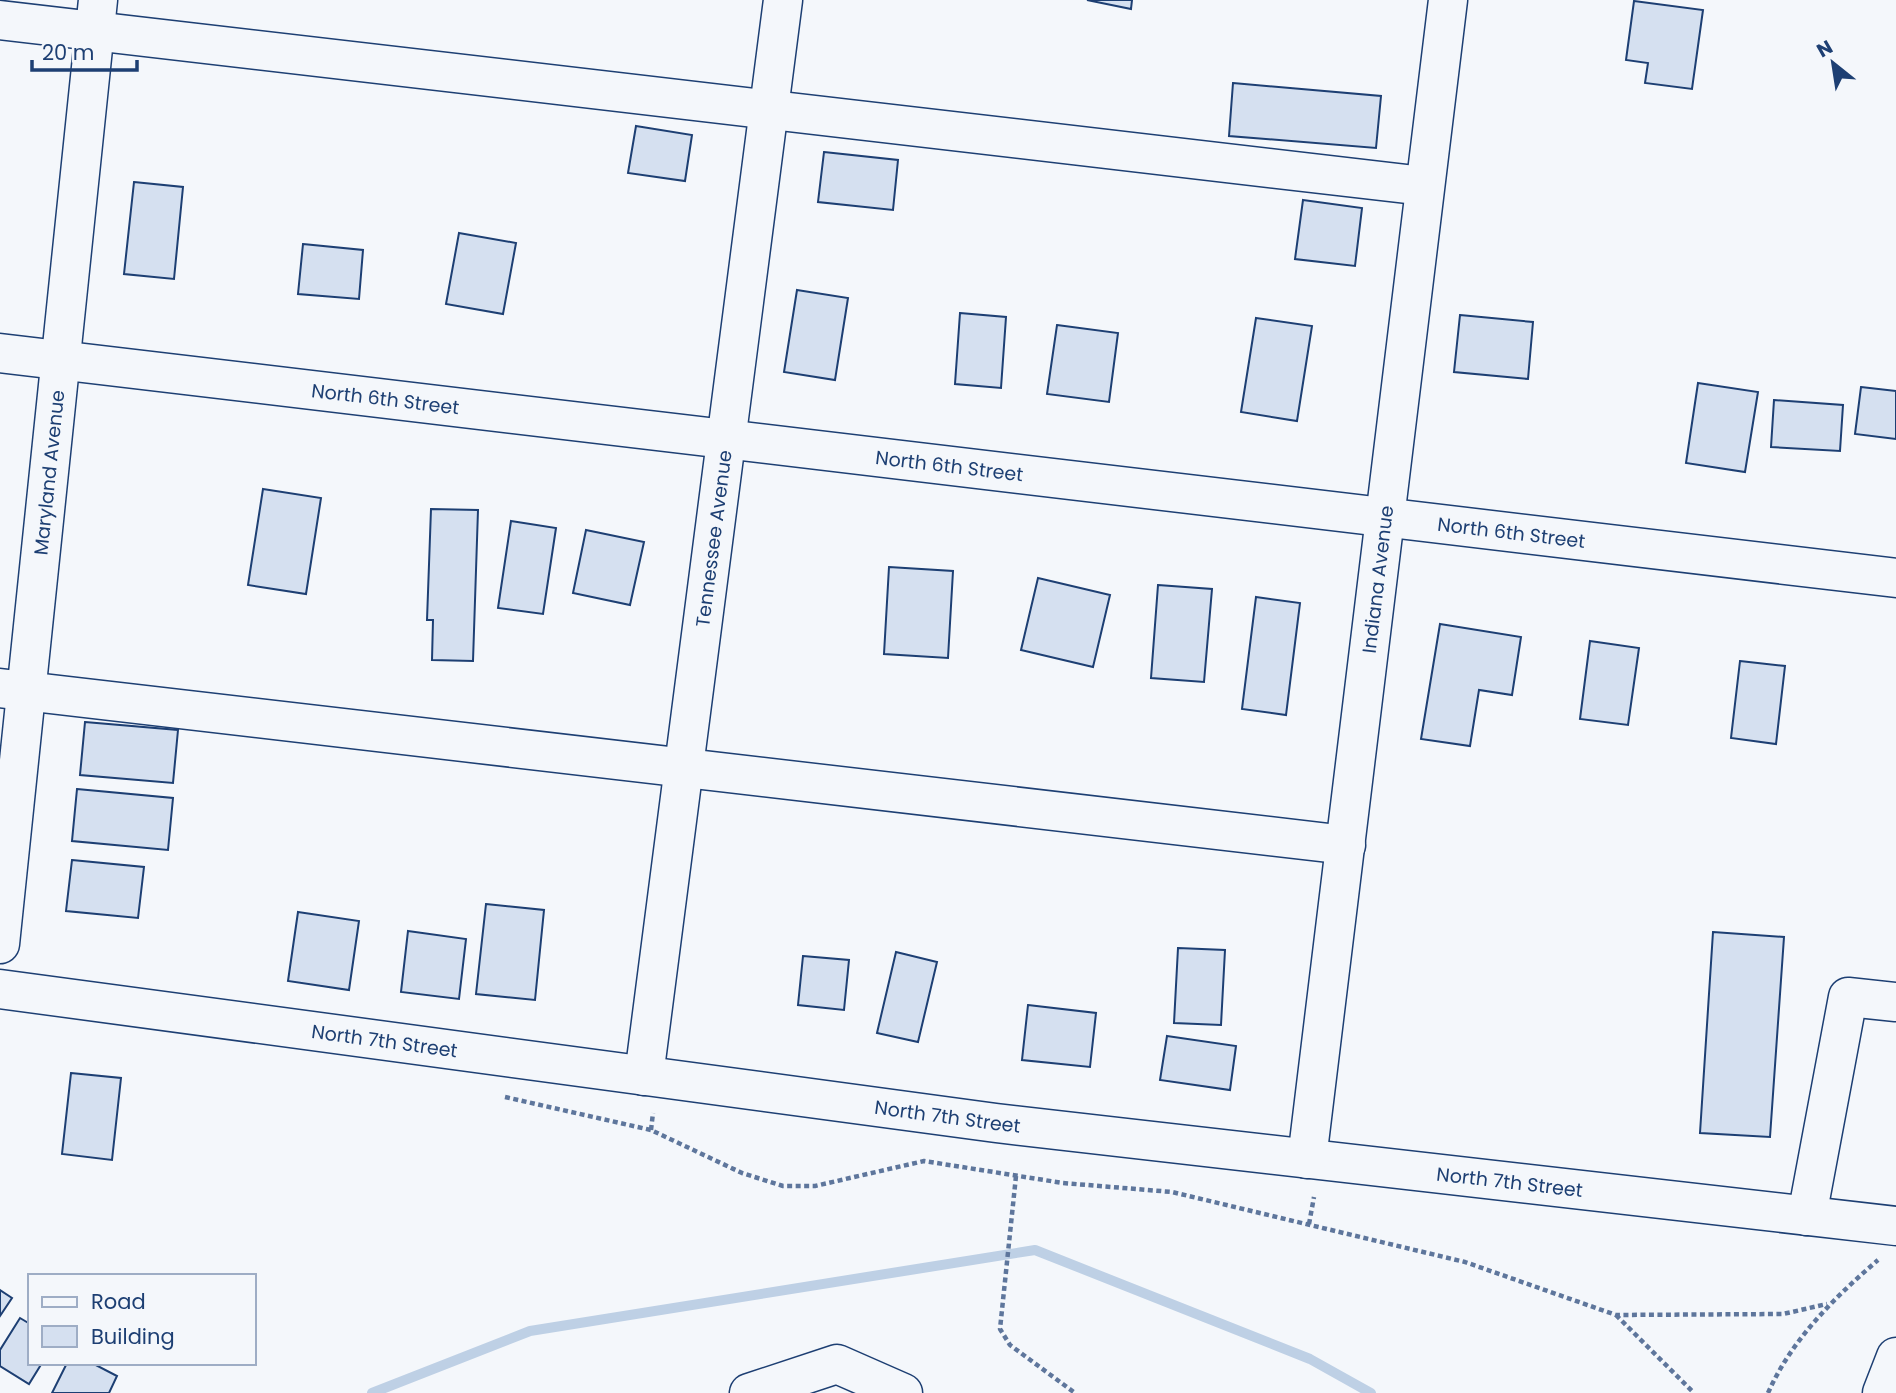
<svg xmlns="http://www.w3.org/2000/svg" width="1896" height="1393" font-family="Poppins,sans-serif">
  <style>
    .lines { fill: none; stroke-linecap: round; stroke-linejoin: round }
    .stream { stroke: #bed0e5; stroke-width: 10 }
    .building { fill: #d5e0f0; stroke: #1d3f73; stroke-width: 2 }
    .minor-casing { stroke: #1d3f73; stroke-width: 41 }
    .path { stroke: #5e769c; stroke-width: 4.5; stroke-dasharray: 5 3.5; stroke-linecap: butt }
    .minor { stroke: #f4f7fb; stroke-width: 38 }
    .labels { text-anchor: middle; stroke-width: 5; stroke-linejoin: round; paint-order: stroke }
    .street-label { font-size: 19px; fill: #1d3f73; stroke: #f4f7fb }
  </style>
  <rect width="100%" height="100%" fill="#f4f7fb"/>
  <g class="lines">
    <path class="stream" d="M372,1393L530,1331L1035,1250L1310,1359L1371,1393"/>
  </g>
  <g class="building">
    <path d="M1087,0H1132L1131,9Z"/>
    <path d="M1634,1L1703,10L1692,89L1645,83L1648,63L1626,60Z"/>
    <path d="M1233,83L1381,96L1376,148L1229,136Z"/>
    <path d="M636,126L692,135L685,181L628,173Z"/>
    <path d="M824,152L898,160L893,210L818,202Z"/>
    <path d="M134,182L183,187L174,279L124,274Z"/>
    <path d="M1303,200L1362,208L1355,266L1295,259Z"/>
    <path d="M459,233L516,243L503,314L446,304Z"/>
    <path d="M303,244L363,250L359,299L298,294Z"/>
    <path d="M797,290L848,298L835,380L784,372Z"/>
    <path d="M960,313L1006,317L1001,388L955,384Z"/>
    <path d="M1460,315L1533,322L1528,379L1454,372Z"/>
    <path d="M1256,318L1312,326L1297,421L1241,412Z"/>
    <path d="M1057,325L1118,333L1109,402L1047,394Z"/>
    <path d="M1698,383L1758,392L1745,472L1686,463Z"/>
    <path d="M1861,387L1896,391V439L1855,434Z"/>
    <path d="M1774,400L1843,405L1840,451L1771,447Z"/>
    <path d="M263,489L321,498L306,594L248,585Z"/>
    <path d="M431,509L478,510L473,661L432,660L433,620H427Z"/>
    <path d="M511,521L556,528L543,614L498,608Z"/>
    <path d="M586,530L644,542L630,605L573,593Z"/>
    <path d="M889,567L953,571L948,658L884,654Z"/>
    <path d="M1038,578L1110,595L1093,667L1021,650Z"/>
    <path d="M1158,585L1212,589L1204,682L1151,678Z"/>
    <path d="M1256,597L1300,603L1286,715L1242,709Z"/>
    <path d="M1440,624L1521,637L1512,695L1479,690L1470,746L1421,739Z"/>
    <path d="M1590,641L1639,648L1628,725L1580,719Z"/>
    <path d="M1740,661L1785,666L1776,744L1731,738Z"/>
    <path d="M85,722L178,730L173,783L80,775Z"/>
    <path d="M77,789L173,798L168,850L72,841Z"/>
    <path d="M72,860L144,867L138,918L66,911Z"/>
    <path d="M486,904L544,910L535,1000L476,994Z"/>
    <path d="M298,912L359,921L349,990L288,981Z"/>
    <path d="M408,931L466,939L459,999L401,992Z"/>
    <path d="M1713,932L1784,937L1770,1137L1700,1133Z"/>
    <path d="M1178,948L1225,950L1221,1025L1174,1023Z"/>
    <path d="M896,952L937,962L918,1042L877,1033Z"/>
    <path d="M803,956L849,960L844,1010L798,1005Z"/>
    <path d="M1028,1005L1096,1013L1090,1067L1022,1060Z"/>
    <path d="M1167,1036L1236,1046L1230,1090L1160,1080Z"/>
    <path d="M71,1073L121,1078L112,1160L62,1154Z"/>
    <path d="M0,1290L12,1298L0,1316Z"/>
    <path d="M20,1318L30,1324V1363H42L29,1384L0,1366V1350Z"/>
    <path d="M67,1363H92L117,1376L109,1393H52Z"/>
  </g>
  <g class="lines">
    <g class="minor-casing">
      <g id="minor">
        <path d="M0,20L1424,186"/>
        <path id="s1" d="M0,353L1896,578"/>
        <path d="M0,688L1346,845"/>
        <path id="s2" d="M0,944L98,0"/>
        <path id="s3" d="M0,989L996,1123L1896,1226"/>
        <path id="s4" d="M644,1076L783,0"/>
        <path id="s5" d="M1307,1159L1448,0"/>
        <path d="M1807,1216L1848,997L1896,1002"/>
        <path d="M749,1393L837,1364L903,1393"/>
        <path d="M1882,1393L1896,1357"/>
      </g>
    </g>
    <g class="path">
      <path d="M505,1097L651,1130L742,1173L783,1186H815L924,1161L1063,1183L1172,1192L1465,1262L1616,1315L1783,1314L1827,1304"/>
      <path d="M651,1130L653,1113"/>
      <path d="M1016,1176L1000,1329L1010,1345L1075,1393"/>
      <path d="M1309,1224L1314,1197"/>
      <path d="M1616,1315L1694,1393"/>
      <path d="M1768,1393C1792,1339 1834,1298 1878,1260"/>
    </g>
    <use href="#minor" class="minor"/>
  </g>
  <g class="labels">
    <g class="street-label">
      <text dy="7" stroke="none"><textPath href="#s1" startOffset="388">North 6th Street</textPath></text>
      <text dy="7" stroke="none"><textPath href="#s1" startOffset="956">North 6th Street</textPath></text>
      <text dy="7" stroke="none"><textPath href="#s2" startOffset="474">Maryland Avenue</textPath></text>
      <text dy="7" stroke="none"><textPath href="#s1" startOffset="1522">North 6th Street</textPath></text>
      <text dy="7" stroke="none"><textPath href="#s4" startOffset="542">Tennessee Avenue</textPath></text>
      <text dy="7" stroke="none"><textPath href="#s5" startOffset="584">Indiana Avenue</textPath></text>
      <text dy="7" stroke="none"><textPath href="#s3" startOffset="388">North 7th Street</textPath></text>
      <text dy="7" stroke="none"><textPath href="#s3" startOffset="956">North 7th Street</textPath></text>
      <text dy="7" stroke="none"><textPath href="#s3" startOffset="1522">North 7th Street</textPath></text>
    </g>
  </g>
  <rect x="28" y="1274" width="228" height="91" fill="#f4f7fb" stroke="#9eadc5" stroke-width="2"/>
  <rect x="42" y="1297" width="35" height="10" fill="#f4f7fb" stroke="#9eadc5" stroke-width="2"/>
  <text x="91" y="1309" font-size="21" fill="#1d3f73">Road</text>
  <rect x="42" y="1326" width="35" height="21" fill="#d5e0f0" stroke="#9eadc5" stroke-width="2"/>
  <text x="91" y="1344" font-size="21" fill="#1d3f73">Building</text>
  <g transform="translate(1833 63) rotate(330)" stroke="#f4f7fb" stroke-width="5" paint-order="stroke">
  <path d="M0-5L12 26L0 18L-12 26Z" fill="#1d3f73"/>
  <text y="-10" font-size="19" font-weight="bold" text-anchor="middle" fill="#1d3f73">N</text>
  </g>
  <path d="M32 60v10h105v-10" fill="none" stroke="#1d3f73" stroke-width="3.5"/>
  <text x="42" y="60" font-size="21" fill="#1d3f73" stroke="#f4f7fb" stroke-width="5" paint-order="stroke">20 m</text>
</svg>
